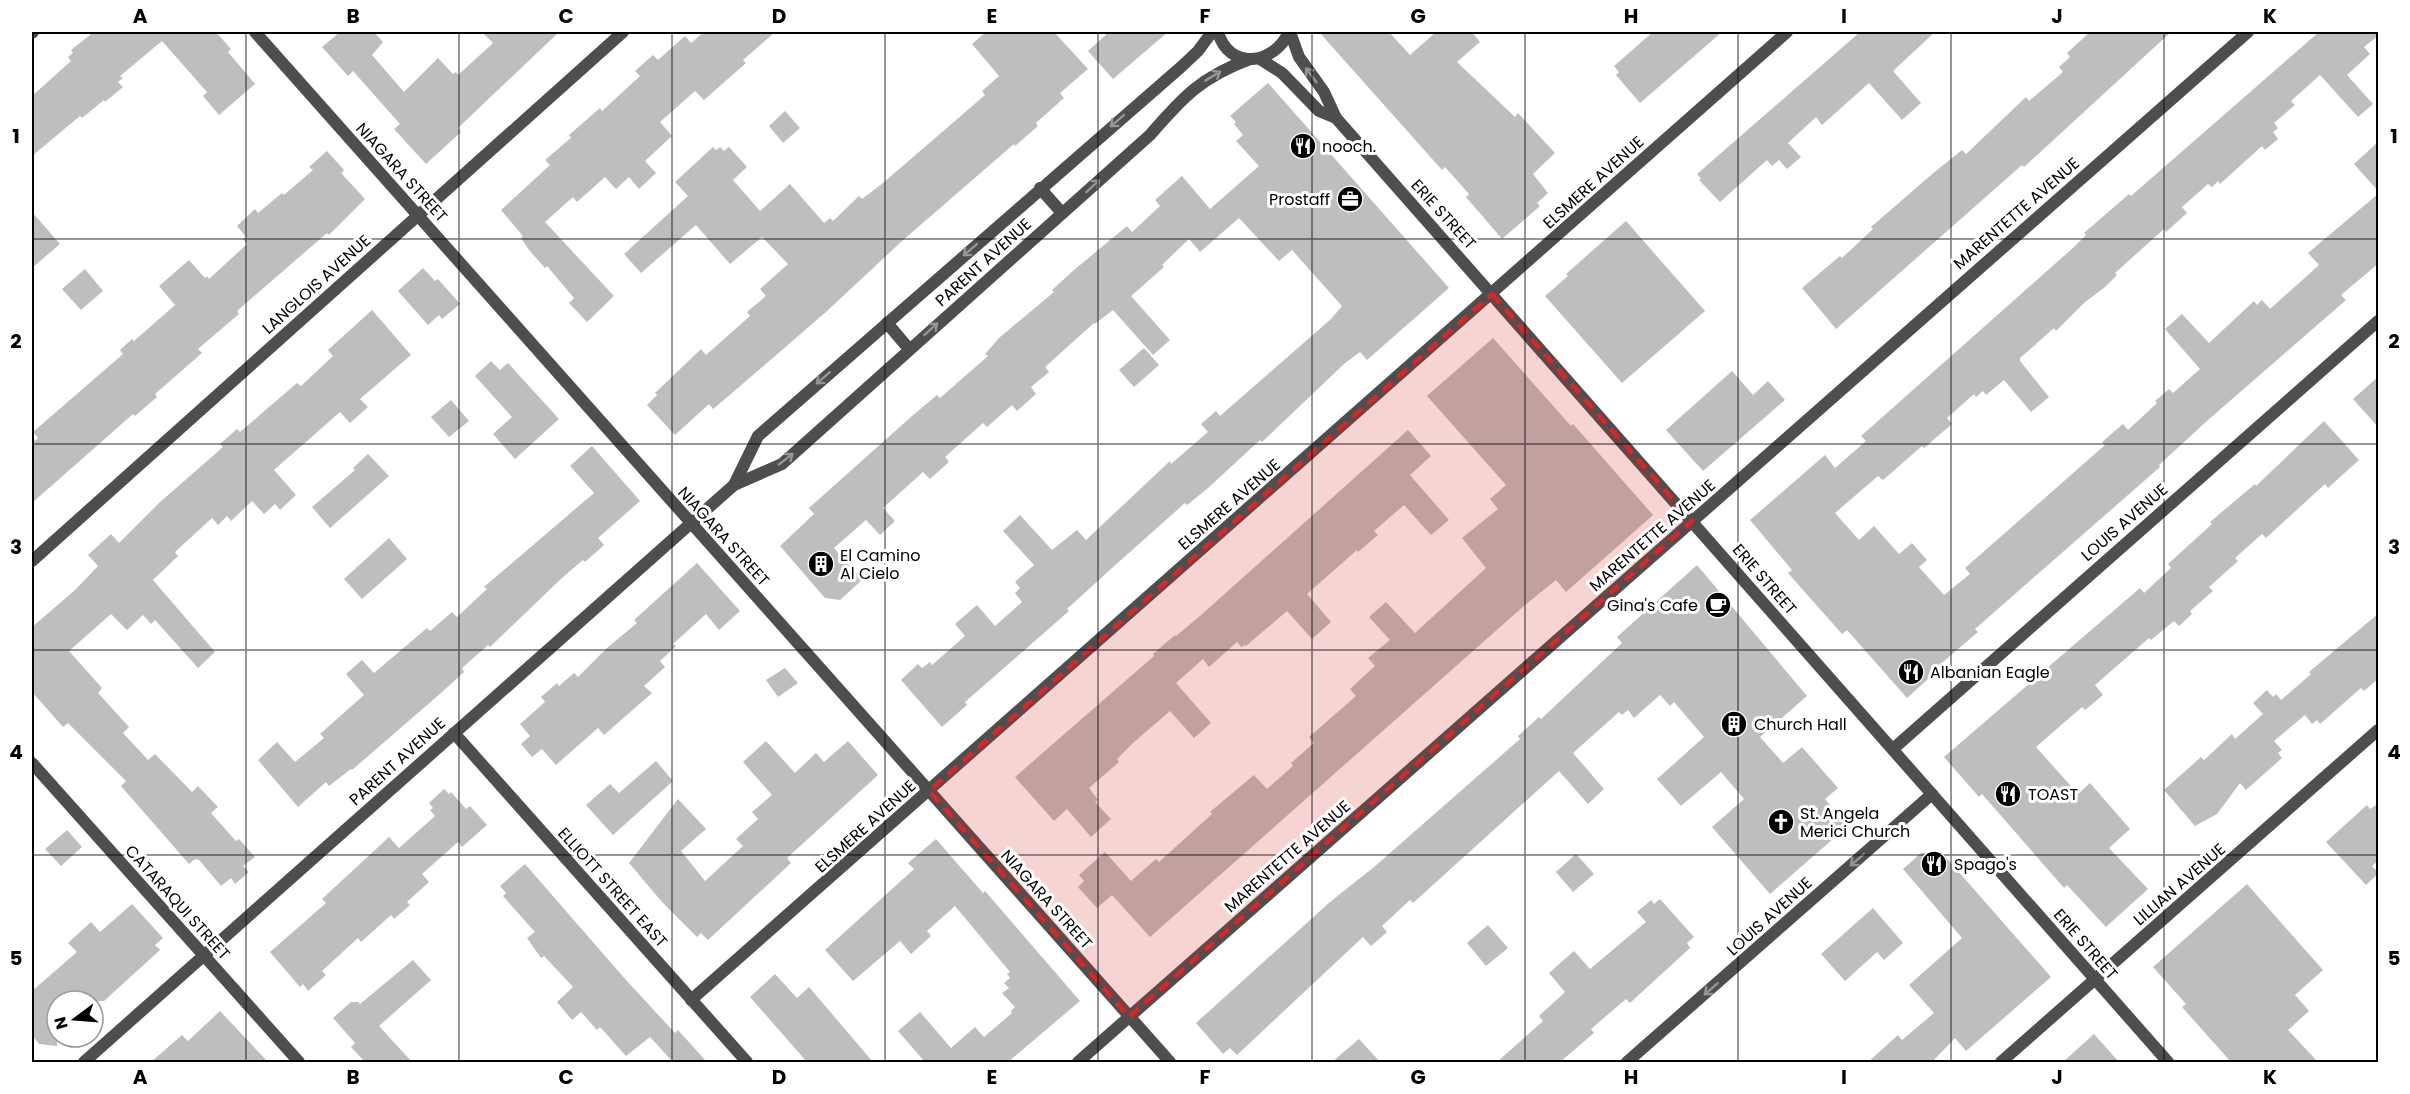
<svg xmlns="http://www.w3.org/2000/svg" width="2410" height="1094" font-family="Poppins,sans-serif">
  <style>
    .building { fill: #bebebe }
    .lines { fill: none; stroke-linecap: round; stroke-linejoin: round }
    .minor { stroke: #4e4e4e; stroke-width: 12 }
    .tertiary { stroke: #4e4e4e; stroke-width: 12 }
    .oneway { stroke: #959595 }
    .marked { fill: #d62828; fill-opacity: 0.2; stroke: #d62828; stroke-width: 4.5; stroke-dasharray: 12 8; stroke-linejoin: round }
    .grid { fill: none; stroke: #000; stroke-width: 1.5; stroke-opacity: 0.55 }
    .labels { text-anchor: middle; stroke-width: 6; stroke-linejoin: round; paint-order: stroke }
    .poi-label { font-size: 16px; fill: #000; stroke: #fff; text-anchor: start }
    .street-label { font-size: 16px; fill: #000; stroke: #fff }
    .neatline { fill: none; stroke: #000; stroke-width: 2 }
    .grid-label { font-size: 20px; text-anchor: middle; font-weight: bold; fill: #000 }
  </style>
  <rect width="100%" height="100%" fill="#fff"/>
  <g class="building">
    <path d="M94,32H216L231,49L228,52L255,84L219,115L203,96L207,92L162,41L120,76L123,78L118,82L123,87L105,102L104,100L82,118L80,116L32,156V96L71,61L68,57L73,53L71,50Z"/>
    <path d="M340,32H374L383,42L372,55L404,92L438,58L453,74L456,72L458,75L493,43L482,32H559L458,128L461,132L426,164L394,129L400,124L353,71L348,76L322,47Z"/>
    <path d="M704,32H775L743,60L746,63L704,100L695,91L660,122L672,136L645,161L656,173L639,189L629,177L616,189L605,177L577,202L573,197L545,222L614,296L587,322L569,303L574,298L547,266L545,268L529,250L521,238L523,236L501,210L550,165L545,160L571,138L569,135L600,108L602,111L640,76L635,71L653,55L658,60L685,36L691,43Z"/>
    <path d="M986,32H1054L1088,69L1060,93L1064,98L1036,123L1038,126L1023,139L1015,146L1014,144L902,241L826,312L725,399L713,409L709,404L675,435L647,405L657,395L655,393L701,349L706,355L750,316L747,312L766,296L760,289L788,264L762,237L730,264L696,225L641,273L624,254L688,196L675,182L713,147L716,150L720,147L724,151L729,147L747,167L733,180L760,211L790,184L824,223L830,218L833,221L859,196L862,199L883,183L985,95L982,91L999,76L972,44Z"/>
    <path d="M1109,32H1168L1113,79L1088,51Z"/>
    <path d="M1319,32H1389L1410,55L1436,32H1472L1480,42L1457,62L1515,117L1518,113L1555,153L1533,174L1548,193L1537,203L1540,206L1502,239L1466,197L1469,194L1445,167L1442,170Z"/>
    <path d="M1653,32H1722L1640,103L1616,75L1619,72L1614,66Z"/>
    <path d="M1860,32H1935L1893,71L1921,103L1902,120L1869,83L1822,125L1816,117L1788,143L1801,157L1787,169L1779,160L1772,166L1767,160L1720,202L1699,180L1701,179L1697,174Z"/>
    <path d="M2090,32H2171L2024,167L2022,165L1836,329L1802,288L1840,256L1842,258L1873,229L1871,227L1931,175L1962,150L1966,154L2026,97L2029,101L2063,72L2059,67L2070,57L2067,53Z"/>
    <path d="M2319,32H2379V35L2364,47L2370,54L2347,75L2373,104L2358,117L2320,75L2291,101L2295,105L2274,123L2278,128L2273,132L2278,139L2265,150L2262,146L2220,184L2218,181L2212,187L2208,184L2182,207L2187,213L2166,232L2164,229L2115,273L2117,275L2105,287L2084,303L2056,331L2054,328L2020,358V361L2049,397L2031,412L2004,380L1986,395L1983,391L1976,397L1974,394L1947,418L1952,424L1924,448L1922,446L1883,480L1878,476L1835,513L1859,540L1874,526L1899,554L1912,543L1927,560L1919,567L1944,595L1970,574L1965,568L2105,445L2102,442L2123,424L2128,430L2157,403L2155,401L2169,389L2173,393L2200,369L2165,329L2182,314L2209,343L2254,301L2257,305L2262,300L2270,309L2319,265L2308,253L2379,193V263L2341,295L2346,300L2208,420L2159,465L2160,467L1975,629L1978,632L1937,667L1939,669L1907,698L1847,630L1842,634L1788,573L1792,570L1750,520L1825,455L1835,468L1866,441L1861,436L2074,247L2086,235L2084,233L2129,194L2131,196Z"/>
    <path d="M1268,83L1449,288L1367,360L1360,352L1344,364L1262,442L1260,440L1207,489L1187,505L1185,503L1112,568L1067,609L1069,611L965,702L967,705L942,727L901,680L918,664L922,668L930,662L932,665L965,636L955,624L977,605L995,626L1022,602L1015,593L1020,588L1015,582L1034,565L1003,531L1020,515L1052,550L1077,530L1086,540L1170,461L1171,464L1208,432L1201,424L1216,411L1220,416L1331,319L1342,306L1292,250L1279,261L1239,218L1200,252L1189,239L1162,265L1164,267L1131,296L1170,340L1153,355L1113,310L1095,324L1094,323L1045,367L1049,372L1031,387L1036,394L1017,411L1012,405L987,427L983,423L945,457L949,462L930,479L923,472L883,508L895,521L880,535L866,520L834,548L862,580L840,600L825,598L780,546L814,514L809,508L912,416L937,395L940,398L988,356L985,354L1000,337L1054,292L1052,290L1074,270L1127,226L1132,232L1160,206L1155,200L1182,176L1210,209L1259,166L1236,141L1243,135L1234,124L1236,122L1230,116Z"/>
    <path d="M785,111L800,128L783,143L769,126Z"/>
    <path d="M2379,141V192L2354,164Z"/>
    <path d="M327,151L344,170L341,173L365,199L329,235L327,233L237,311L239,314L198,349L202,353L155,394L157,397L135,416L133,414L32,503V443L38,438L33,432L123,354L120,350L132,339L134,341L175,305L159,286L189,260L205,278L207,276L209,279L247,244L243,239L246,237L237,226L255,209L258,213L282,193L284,195L313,170L309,167Z"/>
    <path d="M32,212L60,244L32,268Z"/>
    <path d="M1626,221L1705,311L1622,383L1545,296L1568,276L1566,274Z"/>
    <path d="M423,268L435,281L438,279L460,304L442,319L439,315L428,325L398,291Z"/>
    <path d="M85,269L103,291L81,310L62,289Z"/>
    <path d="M372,310L411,355L360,399L368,407L350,423L340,412L274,470L296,495L280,510L275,504L264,514L252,501L231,521L227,516L218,525L212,518L175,552L178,556L153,580L215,652L198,668L155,620L151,624L143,615L127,630L111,614L69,651L102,688L98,693L129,727L123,733L148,760L155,754L192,792L198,786L218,807L211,813L236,841L239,839L255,857L243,866L249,872L235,884L231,878L221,886L199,860L195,859L189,864L121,786L126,781L68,723L63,727L32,692V627L75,590L98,566L88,555L111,534L119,543L159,503L223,447L220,444L237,429L240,432L297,383L301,386L333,356L328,350Z"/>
    <path d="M1493,338L1571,426L1573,424L1653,515L1566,592L1556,580L1525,605L1150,937L1112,895L1097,908L1078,887L1084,881L1079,875L1105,852L1131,881L1156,859L1159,862L1212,814L1210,812L1254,775L1267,789L1293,766L1291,763L1314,743L1309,737L1356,696L1350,689L1375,666L1368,658L1390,640L1369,617L1386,602L1415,633L1486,568L1462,538L1498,509L1490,499L1506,485L1427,396Z"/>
    <path d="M1144,348L1159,365L1134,387L1119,370Z"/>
    <path d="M491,361L500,370L508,363L559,419L515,459L493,434L512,417L475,376Z"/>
    <path d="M1732,371L1753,395L1768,381L1785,400L1703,471L1666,430Z"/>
    <path d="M2379,376V428L2353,399Z"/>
    <path d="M451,400L469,421L449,437L431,417Z"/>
    <path d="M2324,421L2359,460L2328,488L2325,484L2266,538L2262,534L2235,558L2238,561L2209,587L2213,591L2190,611L2192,614L2179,626L2174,621L2151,640L2149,638L2095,685L2103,695L2085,710L2082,707L2036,747L2078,794L2090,783L2130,829L2109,848L2148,889L2106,927L2067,885L2064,888L1982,794L1979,797L1944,757L2140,588L2144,593L2171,568L2168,564L2212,524L2210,522L2255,484L2256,486Z"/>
    <path d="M1408,430L1431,456L1410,475L1449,520L1431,535L1404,505L1374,531L1378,535L1358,552L1357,550L1307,594L1331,622L1312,639L1287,611L1246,646L1245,645L1241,647L1237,642L1209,667L1203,659L1176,683L1211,723L1194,738L1170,711L1133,743L1117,759L1119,762L1089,788L1098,800L1095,802L1111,819L1091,837L1067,809L1054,821L1015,777L1154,656L1153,654L1175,635L1176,636L1200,616Z"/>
    <path d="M592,446L640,501L598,538L604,545L585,562L583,560L563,577L490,647L488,645L462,668L464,672L441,693L352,770L351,769L329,786L326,782L298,807L258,760L277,742L295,762L324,738L320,734L364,695L346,674L362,660L374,673L427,628L430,631L452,612L457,617L487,589L484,587L594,493L570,466Z"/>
    <path d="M368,454L389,476L330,528L312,507L355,470L353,468Z"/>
    <path d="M389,538L407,559L362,599L344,579Z"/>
    <path d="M697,563L740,611L719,630L706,614L673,644L676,646L660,661L665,667L644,686L652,693L604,735L598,728L556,765L542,749L532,757L521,744L530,736L520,724L545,702L541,697L557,683L559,686L574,673L578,677L607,648L637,623L634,620Z"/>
    <path d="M1697,565L1807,696L1760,737L1783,763L1802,747L1838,788L1825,799L1848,826L1770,894L1712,827L1744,799L1721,772L1681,806L1657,779L1704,737L1674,702L1670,706L1660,695L1634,718L1628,710L1622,715L1619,712L1573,753L1604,789L1588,804L1559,771L1413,903L1410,900L1382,926L1387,932L1371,946L1363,937L1237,1055L1230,1048L1223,1054L1196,1023L1330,902L1374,867L1520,739L1518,736L1539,717L1541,719L1622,643L1617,637Z"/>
    <path d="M2379,613V678L2364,691L2361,688L2320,724L2317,720L2312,724L2305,715L2274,741L2282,750L2278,753L2282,758L2246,790L2240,783L2217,814L2195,826L2164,790L2201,757L2204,760L2232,734L2235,739L2263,714L2253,703L2267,690L2273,697L2276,694L2281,700L2311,674L2309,672Z"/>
    <path d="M785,668L798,683L778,697L766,680Z"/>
    <path d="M766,741L795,773L816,753L824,762L848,741L878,775L787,858L791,863L708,940L701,933L697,937L662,902L629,863L678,799L706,829L681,851L705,881L743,846L736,839L758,819L752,812L772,795L743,762Z"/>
    <path d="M656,761L673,781L613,835L586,805L610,784L619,793Z"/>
    <path d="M444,789L449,794L451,792L466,809L470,806L487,825L462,847L458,842L422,874L429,882L407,902L410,905L394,919L391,915L361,942L358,938L322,971L326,975L308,991L303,984L300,987L270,952L326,903L322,899L389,837L399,848L435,816L430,810L433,808L429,803Z"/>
    <path d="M2379,803V860L2372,866L2379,873L2366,885L2326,842L2367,805L2370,809Z"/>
    <path d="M67,830L82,847L61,866L45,849Z"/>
    <path d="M936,839L983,893L985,891L1080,1001L1008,1062H925L898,1031L920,1012L951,1048L975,1027L984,1037L1012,1013L1011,1011L1015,1007L1002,993L1009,988L1004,983L1010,978L1007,974L1010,972L955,906L927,931L931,936L911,954L900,941L853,981L825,950L914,869L908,863Z"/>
    <path d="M1921,853L1943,854L2051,977L1966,1051L1955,1038L1932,1062H1868L1898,1035L1902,1040L1934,1013L1909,985L1962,938L1903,869Z"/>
    <path d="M1576,854L1594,874L1573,892L1556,872Z"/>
    <path d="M525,864L626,980L675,1033L678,1030L707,1062H673L650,1037L626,1056L600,1027L597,1030L581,1012L572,1020L557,1002L573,987L544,956L541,958L527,938L535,932L503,896L506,893L500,886Z"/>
    <path d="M2247,884L2323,970L2295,995L2309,1011L2288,1030L2318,1062H2231L2182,1007L2186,1004L2153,967Z"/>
    <path d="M1660,899L1694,937L1687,943L1690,948L1630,1003L1626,999L1591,1029L1594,1033L1560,1062H1497L1543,1021L1539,1016L1565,992L1549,973L1574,951L1590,969L1646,922L1637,912L1651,900L1654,904Z"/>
    <path d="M132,904L163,938L155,945L160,950L104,1001H57V1046L39,1044L32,1035V991L77,952L68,943L91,922L100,932Z"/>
    <path d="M1873,908L1903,943L1884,960L1877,952L1845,981L1821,954Z"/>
    <path d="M1488,925L1508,948L1486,966L1467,943Z"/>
    <path d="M413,960L431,980L379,1026L412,1062H365L351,1047L355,1043L333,1018L351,1002H358L360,1004Z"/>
    <path d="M775,974L797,998L809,987L873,1062H807L750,997Z"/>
    <path d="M220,1011L268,1062H151L182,1035L188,1041Z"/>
    <path d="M2094,1034L2119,1062H2063Z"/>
    <path d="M1359,1039L1380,1062H1332Z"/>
  </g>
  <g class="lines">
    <g class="minor">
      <path d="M255,32L1170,1062"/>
      <path d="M32,33L33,32"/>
      <path d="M32,561L623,32"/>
      <path d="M454,733L747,1062"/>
      <path d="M1893,749L2378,321"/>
      <path d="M32,763L299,1062"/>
      <path d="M691,1000L1787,32"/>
      <path d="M1078,1062L2248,32"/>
      <path d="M1627,1062L1932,794"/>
      <path d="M2001,1062L2378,730"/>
    </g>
    <g class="tertiary">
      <path d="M1218,32C1229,71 1274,65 1289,32"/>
      <path d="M1290,32L1299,57L1324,92L1336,118L2168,1062"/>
      <path d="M1260,59L1282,73L1319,111L1336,118"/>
      <path d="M1040,188L1062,213"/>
      <path d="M887,323L909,349"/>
      <path d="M734,485L758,436L1181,67L1198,51L1212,32"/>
      <path d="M84,1062L734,485L782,464L1150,135C1183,97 1201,77 1250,59"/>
    </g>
  </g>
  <defs><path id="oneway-shaft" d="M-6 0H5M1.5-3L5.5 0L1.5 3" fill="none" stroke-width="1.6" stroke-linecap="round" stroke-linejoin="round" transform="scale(1.5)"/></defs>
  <g class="oneway">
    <use href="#oneway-shaft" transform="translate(1311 75) rotate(-127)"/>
    <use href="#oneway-shaft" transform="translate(1213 76) rotate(-31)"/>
    <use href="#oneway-shaft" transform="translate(1117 121) rotate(139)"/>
    <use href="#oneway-shaft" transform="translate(1093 186) rotate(-42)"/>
    <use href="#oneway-shaft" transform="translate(970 250) rotate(139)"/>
    <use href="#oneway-shaft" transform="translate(931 329) rotate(-42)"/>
    <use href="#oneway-shaft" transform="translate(823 378) rotate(139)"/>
    <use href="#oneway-shaft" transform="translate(786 459) rotate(-38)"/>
    <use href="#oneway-shaft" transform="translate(1857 860) rotate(139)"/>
    <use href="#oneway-shaft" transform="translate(1711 989) rotate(139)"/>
  </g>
  <path class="marked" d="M1492,294L1692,521L1129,1017L929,791Z"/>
  <path class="grid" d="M246,32V1062M459,32V1062M672,32V1062M885,32V1062M1098,32V1062M1312,32V1062M1525,32V1062M1738,32V1062M1951,32V1062M2164,32V1062M32,239H2378M32,444H2378M32,650H2378M32,855H2378"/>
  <defs>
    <g id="restaurant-disc" transform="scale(1.35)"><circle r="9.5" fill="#000" stroke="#fff"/><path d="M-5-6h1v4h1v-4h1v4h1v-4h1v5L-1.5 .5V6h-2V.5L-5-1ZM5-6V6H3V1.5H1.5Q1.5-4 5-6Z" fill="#fff"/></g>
    <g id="office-disc" transform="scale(1.35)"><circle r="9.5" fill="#000" stroke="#fff"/><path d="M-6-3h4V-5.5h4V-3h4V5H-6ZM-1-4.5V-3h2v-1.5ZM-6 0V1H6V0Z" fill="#fff"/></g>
    <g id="building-disc" transform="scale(1.35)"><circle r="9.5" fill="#000" stroke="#fff"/><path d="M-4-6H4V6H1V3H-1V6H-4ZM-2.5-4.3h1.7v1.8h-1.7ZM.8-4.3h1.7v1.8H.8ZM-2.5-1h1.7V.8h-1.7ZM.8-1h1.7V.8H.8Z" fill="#fff"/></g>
    <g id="cafe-disc" transform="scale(1.35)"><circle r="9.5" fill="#000" stroke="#fff"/><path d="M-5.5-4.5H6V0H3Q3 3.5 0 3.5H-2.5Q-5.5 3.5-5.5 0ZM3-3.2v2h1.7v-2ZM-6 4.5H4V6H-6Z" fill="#fff"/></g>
    <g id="church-disc" transform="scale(1.35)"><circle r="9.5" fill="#000" stroke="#fff"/><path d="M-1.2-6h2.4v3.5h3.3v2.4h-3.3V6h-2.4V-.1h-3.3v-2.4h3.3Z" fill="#fff"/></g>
  </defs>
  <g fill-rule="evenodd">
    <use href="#restaurant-disc" x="1303" y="146"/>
    <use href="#office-disc" x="1350" y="199"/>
    <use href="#building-disc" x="821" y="564"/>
    <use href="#cafe-disc" x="1718" y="605"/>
    <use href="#restaurant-disc" x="1911" y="672"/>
    <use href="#building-disc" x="1734" y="724"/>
    <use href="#restaurant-disc" x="2008" y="794"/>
    <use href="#church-disc" x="1781" y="822"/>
    <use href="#restaurant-disc" x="1934" y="864"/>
  </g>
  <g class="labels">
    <g class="poi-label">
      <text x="1322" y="152">nooch.</text>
      <text x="1330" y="205" text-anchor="end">Prostaff</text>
      <text x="840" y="561">El Camino<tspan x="840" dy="18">Al Cielo</tspan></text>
      <text x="1698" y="611" text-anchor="end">Gina's Cafe</text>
      <text x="1930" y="678">Albanian Eagle</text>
      <text x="1754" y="730">Church Hall</text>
      <text x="2028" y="800">TOAST</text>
      <text x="1800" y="819">St. Angela<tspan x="1800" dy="18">Merici Church</tspan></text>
      <text x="1954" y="870">Spago's</text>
    </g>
    <g class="street-label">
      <text transform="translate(402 172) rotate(48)" y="6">NIAGARA STREET</text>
      <text transform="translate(1593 182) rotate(-42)" y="6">ELSMERE AVENUE</text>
      <text transform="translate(2016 213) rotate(-41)" y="6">MARENTETTE AVENUE</text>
      <text transform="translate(1444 214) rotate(48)" y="6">ERIE STREET</text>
      <text transform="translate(983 262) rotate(-42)" y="6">PARENT AVENUE</text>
      <text transform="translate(316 284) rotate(-42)" y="6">LANGLOIS AVENUE</text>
      <text transform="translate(1229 504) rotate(-41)" y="6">ELSMERE AVENUE</text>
      <text transform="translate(2124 522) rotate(-41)" y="6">LOUIS AVENUE</text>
      <text transform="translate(1652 535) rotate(-41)" y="6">MARENTETTE AVENUE</text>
      <text transform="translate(724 536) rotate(48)" y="6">NIAGARA STREET</text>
      <text transform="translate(1765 579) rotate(49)" y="6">ERIE STREET</text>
      <text transform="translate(397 761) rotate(-42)" y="6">PARENT AVENUE</text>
      <text transform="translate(865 826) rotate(-42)" y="6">ELSMERE AVENUE</text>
      <text transform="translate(1287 856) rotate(-41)" y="6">MARENTETTE AVENUE</text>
      <text transform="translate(2179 884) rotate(-41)" y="6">LILLIAN AVENUE</text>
      <text transform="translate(613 887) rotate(48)" y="6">ELLIOTT STREET EAST</text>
      <text transform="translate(1047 899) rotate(48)" y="6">NIAGARA STREET</text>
      <text transform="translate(178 902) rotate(48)" y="6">CATARAQUI STREET</text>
      <text transform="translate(1769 916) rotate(-42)" y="6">LOUIS AVENUE</text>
      <text transform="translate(2086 944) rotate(49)" y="6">ERIE STREET</text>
    </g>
  </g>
  <rect width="2410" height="1094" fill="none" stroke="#ffffff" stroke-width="66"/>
  <g transform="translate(75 1019) rotate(254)"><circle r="28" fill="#ffffff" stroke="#999999" stroke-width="1.5"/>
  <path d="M0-4.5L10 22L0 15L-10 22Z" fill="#000000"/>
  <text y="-9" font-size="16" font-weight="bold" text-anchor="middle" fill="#000000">N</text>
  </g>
  <rect x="33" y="33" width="2344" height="1028" class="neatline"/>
  <g class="grid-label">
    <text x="140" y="23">A</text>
    <text x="353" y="23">B</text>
    <text x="566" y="23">C</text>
    <text x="779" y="23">D</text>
    <text x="992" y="23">E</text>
    <text x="1205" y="23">F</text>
    <text x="1418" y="23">G</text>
    <text x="1631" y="23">H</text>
    <text x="1844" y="23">I</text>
    <text x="2057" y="23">J</text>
    <text x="2270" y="23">K</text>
    <text x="16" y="143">1</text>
    <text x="2394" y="143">1</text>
    <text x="16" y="348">2</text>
    <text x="2394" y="348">2</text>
    <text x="16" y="554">3</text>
    <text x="2394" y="554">3</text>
    <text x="16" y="759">4</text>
    <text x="2394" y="759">4</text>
    <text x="16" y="965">5</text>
    <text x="2394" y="965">5</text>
    <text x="140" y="1084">A</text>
    <text x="353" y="1084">B</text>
    <text x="566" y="1084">C</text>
    <text x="779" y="1084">D</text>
    <text x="992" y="1084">E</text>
    <text x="1205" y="1084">F</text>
    <text x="1418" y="1084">G</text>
    <text x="1631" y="1084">H</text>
    <text x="1844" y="1084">I</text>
    <text x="2057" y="1084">J</text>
    <text x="2270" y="1084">K</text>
  </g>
</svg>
